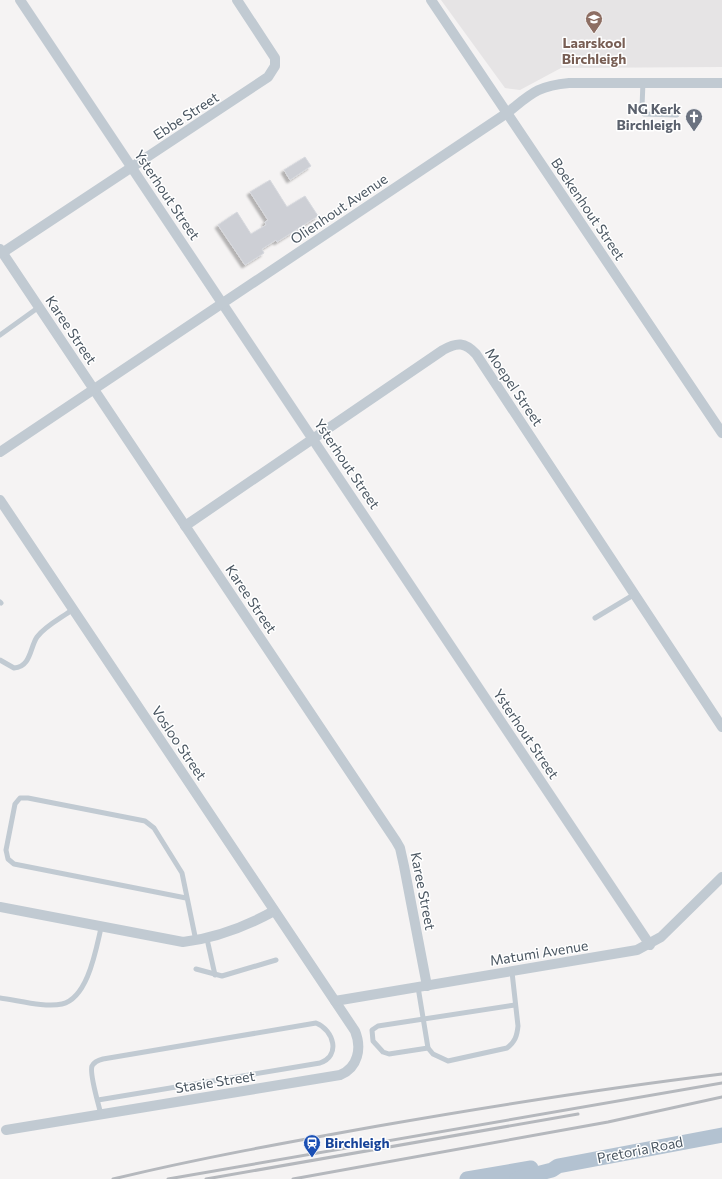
<svg xmlns="http://www.w3.org/2000/svg" width="722" height="1179" font-family="Commissioner,sans-serif">
  <style>
    .education { fill: #e6e4e5 }
    .building { fill: #cdcfd5; stroke: #d7d9de; filter: url(#shadow) }
    .lines { fill: none; stroke-linecap: round; stroke-linejoin: round }
    .lane { stroke: #c1cad2; stroke-width: 5 }
    .street { stroke: #c1cad2; stroke-width: 10 }
    .primary { stroke: #b3c2d1; stroke-width: 15 }
    .rail { stroke: #b5b8bd; stroke-width: 3 }
    .labels { text-anchor: middle; stroke-width: 3; stroke-linejoin: round; paint-order: stroke }
    .education-label { font-size: 14px; font-weight: bold; fill: #785e54; stroke: #fff }
    .worship-label { font-size: 14px; font-weight: bold; fill: #5b616d; stroke: #fff; text-anchor: end }
    .street-label { font-size: 14px; fill: #4a5661; stroke: #fff }
    .transit-label { font-size: 14px; font-weight: bold; fill: #164399; stroke: #fff; text-anchor: start }
  </style>
  <defs>
    <filter id="shadow"><feDropShadow dx="-3" dy="3" stdDeviation="1" flood-color="#0004"/></filter>
  </defs>
  <rect width="100%" height="100%" fill="#f5f3f3"/>
  <path class="education" d="M441,0H722V67L561,68L520,90L505,88Z"/>
  <g class="building">
    <path d="M305,157L311,166L290,180L284,170Z"/>
    <path d="M270,180L287,207L305,196L318,216L277,242L276,240L262,249L264,253L245,265L218,225L237,212L251,234L266,225L265,222L268,220L250,192Z"/>
  </g>
  <g class="lines">
    <g class="lane">
      <path d="M643,82L642,107L644,114L677,115"/>
      <path d="M0,335L39,307"/>
      <path d="M0,602L1,603"/>
      <path d="M595,618L635,594"/>
      <path d="M0,660L14,668C31,667 30,647 37,637C45,626 61,618 72,610"/>
      <path d="M186,898L14,864L8,859L6,850L15,804L20,798H28L140,820L145,821L154,828L182,873L196,941"/>
      <path d="M207,939L215,975"/>
      <path d="M196,969L222,976L276,960"/>
      <path d="M418,987L428,1048L433,1054L448,1061L507,1048C515,1042 517,1036 518,1026L512,972"/>
      <path d="M0,998C17,1000 45,1008 62,1004C88,998 96,949 101,928"/>
      <path d="M428,1048L389,1054L383,1052L373,1041L372,1030L378,1026L515,1005"/>
      <path d="M98,1100L320,1063C341,1056 334,1030 316,1023L103,1059C99,1060 94,1062 92,1066C89,1074 99,1105 101,1115"/>
    </g>
    <g class="street">
      <path d="M20,0L650,945"/>
      <path d="M431,0L722,433"/>
      <path d="M0,249L396,841L400,848L404,866L427,986"/>
      <path d="M2,253L268,77L275,66V58L237,0"/>
      <path d="M0,452L507,113C531,94 537,86 569,83H722"/>
      <path d="M0,500L355,1031C362,1048 358,1068 340,1075L6,1130"/>
      <path d="M185,526L443,350C457,342 465,342 476,354L722,727"/>
      <path d="M0,907L183,942C216,938 245,927 274,911"/>
      <path d="M335,1001L637,950L661,937L722,877"/>
    </g>
    <g class="primary">
      <path d="M467,1179L531,1168"/>
      <path d="M517,1179L552,1170L558,1166L722,1135"/>
    </g>
    <g class="rail">
      <path d="M113,1179C200,1158 289,1142 378,1126C492,1106 607,1088 722,1074"/>
      <path d="M168,1179L722,1083"/>
      <path d="M206,1179L578,1114"/>
      <path d="M293,1179L608,1122L722,1097"/>
    </g>
  </g>
  <defs>
    <g id="school-pin" transform="scale(0.9)"><path d="M0 17L-7.5 6A9.5 9.5 0 1 1 7.5 6Z" fill="#8d6e63" stroke="#fff"/><path d="M0-5L7-2L0 1L-7-2ZM-4 1L0 2.5L4 1V4Q0 6-4 4Z" fill="#fff"/></g>
    <g id="church-pin" transform="scale(0.9)"><path d="M0 17L-7.5 6A9.5 9.5 0 1 1 7.5 6Z" fill="#6b7280" stroke="#fff"/><path d="M-1.2-6h2.4v3.5h3.3v2.4h-3.3V6h-2.4V-.1h-3.3v-2.4h3.3Z" fill="#fff"/></g>
    <g id="station-pin" transform="scale(0.9)"><path d="M0 17L-7.5 6A9.5 9.5 0 1 1 7.5 6Z" fill="#1a4fb4" stroke="#fff"/><path d="M-3-6H3Q5-6 5-4V2Q5 4 3 4L4.5 6H3L1.5 4h-3L-3 6H-4.5L-3 4Q-5 4-5 2V-4Q-5-6-3-6ZM-3.5-4v3h7v-3ZM-3.5 1v1.5H-2V1ZM2 1v1.5H3.5V1Z" fill="#fff"/></g>
  </defs>
  <g fill-rule="evenodd">
    <use href="#school-pin" x="594" y="19"/>
    <use href="#church-pin" x="694" y="117"/>
    <use href="#station-pin" x="312" y="1143"/>
  </g>
  <g class="labels">
    <g class="education-label">
      <text x="594" y="48">Laarskool<tspan x="594" dy="16">Birchleigh</tspan></text>
    </g>
    <g class="worship-label">
      <text x="681" y="114">NG Kerk<tspan x="681" dy="16">Birchleigh</tspan></text>
    </g>
    <g class="street-label">
      <text transform="translate(186 116) rotate(-33)" y="5">Ebbe Street</text>
      <text transform="translate(167 195) rotate(56)" y="5">Ysterhout Street</text>
      <text transform="translate(339 209) rotate(-34)" y="5">Olienhout Avenue</text>
      <text transform="translate(588 209) rotate(56)" y="5">Boekenhout Street</text>
      <text transform="translate(71 330) rotate(56)" y="5">Karee Street</text>
      <text transform="translate(514 387) rotate(56)" y="5">Moepel Street</text>
      <text transform="translate(347 464) rotate(56)" y="5">Ysterhout Street</text>
      <text transform="translate(251 599) rotate(56)" y="5">Karee Street</text>
      <text transform="translate(526 734) rotate(56)" y="5">Ysterhout Street</text>
      <text transform="translate(179 743) rotate(56)" y="5">Vosloo Street</text>
      <text transform="translate(423 891) rotate(79)" y="5">Karee Street</text>
      <text transform="translate(539 953) rotate(-9)" y="5">Matumi Avenue</text>
      <text transform="translate(215 1082) rotate(-9)" y="5">Stasie Street</text>
      <text transform="translate(640 1150) rotate(-11)" y="5">Pretoria Road</text>
    </g>
    <g class="transit-label">
      <text x="325" y="1148">Birchleigh</text>
    </g>
  </g>
</svg>
